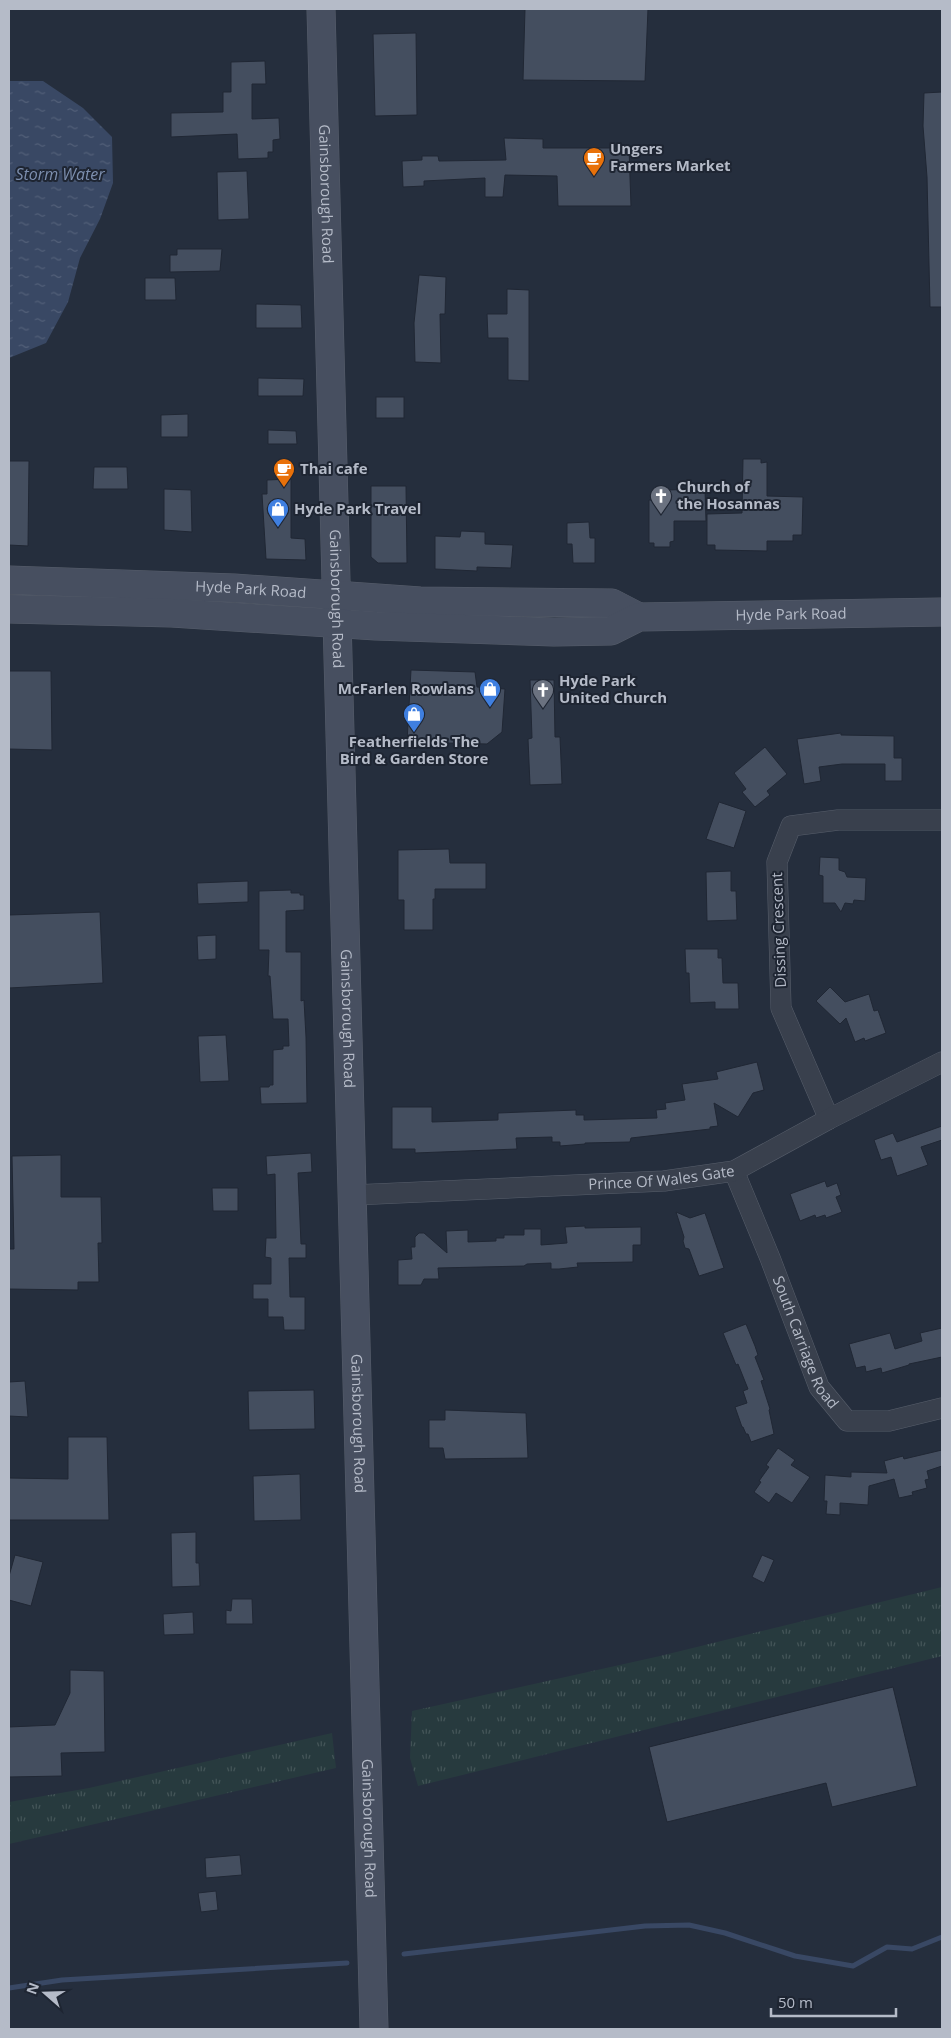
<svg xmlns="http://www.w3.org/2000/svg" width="951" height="2038" font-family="'Open Sans',sans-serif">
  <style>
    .grass { fill: url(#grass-tufts) }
    .water { fill: url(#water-ripples) }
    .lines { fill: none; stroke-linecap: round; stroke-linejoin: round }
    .stream { stroke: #394864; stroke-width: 5 }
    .building { fill: #444e5f; stroke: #202734 }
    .street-casing { stroke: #575e6b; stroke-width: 21 }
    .secondary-casing { stroke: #575e6b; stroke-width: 29 }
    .street { stroke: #39404d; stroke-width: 20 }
    .secondary { stroke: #474f60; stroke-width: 28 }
    .labels { text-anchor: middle; stroke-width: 4; stroke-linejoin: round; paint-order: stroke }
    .poi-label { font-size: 15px; font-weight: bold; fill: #b5bbc8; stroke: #1e2532; text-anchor: start }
    .street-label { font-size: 15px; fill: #b5bbc8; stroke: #1e2532 }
    .water-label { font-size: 16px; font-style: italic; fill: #7d8faf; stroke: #1e2532 }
  </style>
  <defs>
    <pattern id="grass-tufts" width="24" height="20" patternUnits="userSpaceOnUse" patternTransform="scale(1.25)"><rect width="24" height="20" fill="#273a3e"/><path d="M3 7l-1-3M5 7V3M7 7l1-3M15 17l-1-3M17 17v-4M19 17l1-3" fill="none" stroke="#445558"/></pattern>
    <pattern id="water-ripples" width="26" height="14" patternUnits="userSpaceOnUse" patternTransform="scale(1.25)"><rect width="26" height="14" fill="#394864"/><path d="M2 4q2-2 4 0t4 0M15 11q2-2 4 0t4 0" fill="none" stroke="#536079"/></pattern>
  </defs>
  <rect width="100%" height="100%" fill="#252e3d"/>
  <g class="grass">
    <path d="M942,1587V1656L418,1786L410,1758L412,1711L660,1656Z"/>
    <path d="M332,1733L336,1768L9,1844V1802L89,1788Z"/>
  </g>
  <path class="water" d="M9,81H43L83,108L112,137L113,183L100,219L80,258L68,302L46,343L9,358Z"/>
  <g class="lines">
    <g class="stream">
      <path d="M404,1954L645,1926L689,1925L725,1933L795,1956L853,1966L887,1947L912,1949L942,1937"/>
      <path d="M9,1988L62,1980L347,1963"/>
    </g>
  </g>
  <g class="building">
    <path d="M525,9H648L645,81L523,80Z"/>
    <path d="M416,33L417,115L375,116L373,34Z"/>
    <path d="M265,61L266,84H252V119L279,118L280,139L273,140V152H268V158L238,159L237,134L171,137V113L223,112V92H231V62Z"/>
    <path d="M942,92V307H930L927,177L923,126L924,93Z"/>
    <path d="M504,138L543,139V148H629L631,206H558L557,176L505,175L503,197H485V178L424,181V186L403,187L402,161L422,160V156H438L439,161L506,160Z"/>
    <path d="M247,171L249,219L218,220L217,172Z"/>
    <path d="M177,249H222L220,271L170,272V255H177Z"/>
    <path d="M419,275L446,277L445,314H440L441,363L415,362L414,323Z"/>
    <path d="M145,278H175L176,300H145Z"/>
    <path d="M507,289L529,290V381L508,380V338H488L487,314H507Z"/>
    <path d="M256,304L301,305L302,328H256Z"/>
    <path d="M258,378L304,379L303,396H258Z"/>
    <rect x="376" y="397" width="28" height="21"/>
    <path d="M188,414V437H161V415Z"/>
    <path d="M268,430L296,431L297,444H268Z"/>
    <path d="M743,459H761V463L767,462V496L803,497L802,535H793V541H767V551L715,550V545H707V514L742,513Z"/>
    <path d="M9,461H29L28,546L9,545Z"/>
    <path d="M94,467H127L128,489H93Z"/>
    <path d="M291,479V538L305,539L306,560L266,559L262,494H267V480Z"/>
    <path d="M371,486H406L407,563H378L371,557Z"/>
    <path d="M164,489L191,490L192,532L164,530Z"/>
    <path d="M705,489L706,521H674V541L670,542V547H654V543H649V500H654V496L667,495V490Z"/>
    <path d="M589,522L590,538H595V563H573L572,544H567V523Z"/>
    <path d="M461,531L485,532V544L513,545L511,568L477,567V571L435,569V536L460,537Z"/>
    <path d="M411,670L475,672L477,687L505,689L502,732L487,744L407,742Z"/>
    <path d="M9,671H51L52,750L9,749Z"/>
    <path d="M530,680H554L555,737H560L562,784L530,785L528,739L532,738Z"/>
    <path d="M841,733V735L894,736V758H902V781H885V764H842L819,767L821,781L804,784L797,739Z"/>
    <path d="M765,747L787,774L767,791L770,795L755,807L742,792L746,789L734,773Z"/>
    <path d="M719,802L746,811L734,848L706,839Z"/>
    <path d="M449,849L450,863H486V889H435V899H433V930H404V900H398V850Z"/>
    <path d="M820,857L839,858V870L845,872L847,877L866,878L865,901L854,900L853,904L845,903L841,912L835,903H823V876L819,875Z"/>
    <path d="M731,871V891H736L737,920L707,921L706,872Z"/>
    <path d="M248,881V902L198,904L197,883Z"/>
    <path d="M291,890V893H300V895H304V910L286,911V952H301V1001L304,1000L306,1037L307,1103L261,1104L260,1087H269L270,1085H273V1050L283,1049V1046H289L288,1019H273L270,976H268L269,950H259V891Z"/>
    <path d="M100,912L103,983L9,988V915Z"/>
    <path d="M216,935V959L198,960L197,936Z"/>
    <path d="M685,949H718V958H722L723,983H738L739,1009H715V1002L690,1003L689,973H686Z"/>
    <path d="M830,987L845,1002L869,994L874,1011L878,1010L886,1033L865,1041L864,1038L855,1042L846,1018L840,1024L816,1001Z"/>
    <path d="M226,1035L229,1081L200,1082L198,1036Z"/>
    <path d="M757,1062L764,1090L753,1093L738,1117L714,1103L718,1126L710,1127V1129L631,1138L630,1142L585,1143V1144L560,1146V1142H552V1137L516,1138L517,1149L415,1153V1149H392V1107H432V1122L498,1120V1113L576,1110V1115H584V1120L657,1118L656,1110L666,1109L665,1103L685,1100L682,1084L718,1079L716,1072Z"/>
    <path d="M942,1126V1140L921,1147L928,1165L897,1176L891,1157L881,1160L874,1140L893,1133L897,1142Z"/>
    <path d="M311,1153L312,1172L298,1173L301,1244H306V1258H289L290,1297H305V1330H284L283,1317H268V1299H253V1284H271V1258L265,1257L266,1238H276L275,1174L267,1175L266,1156Z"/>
    <path d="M61,1155V1197H101L102,1243H98L99,1282H78V1290L9,1289V1249H14L12,1156Z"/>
    <path d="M825,1181L827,1187L837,1183L841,1195L836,1197L842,1212L826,1218L825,1215L816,1218L815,1215L800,1221L790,1194Z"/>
    <path d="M212,1188H238V1211H213Z"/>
    <path d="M676,1212L690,1218L705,1213L724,1268L699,1276L689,1249L685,1248L683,1241L684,1237Z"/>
    <path d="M585,1226V1228L641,1227V1245H633V1262L577,1263L578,1267L559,1269H551V1263L527,1264L524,1266L438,1268L439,1279H424L421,1285H398V1260L412,1259L411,1247H415V1237L419,1233H424L447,1253L446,1231L468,1230V1242L496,1241V1238H504V1235H524V1229H541V1245L567,1243L565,1227Z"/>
    <path d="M746,1324L755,1346L758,1355L755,1357L764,1380L761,1381L770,1409L769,1410L774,1434L751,1442L748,1434H746L743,1427H742L735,1407L747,1403L743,1391L748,1389L738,1364L736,1365L723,1333Z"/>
    <path d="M942,1328V1357L909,1364V1365L882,1373L881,1368L866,1372L865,1366L856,1368L849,1344L890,1333L895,1349L922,1341L920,1333Z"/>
    <path d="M25,1381L28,1417L9,1416V1382Z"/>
    <path d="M314,1390L315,1429L249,1430L248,1391Z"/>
    <path d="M445,1410L526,1413L528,1458L445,1459L443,1448H429V1420H445Z"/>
    <path d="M68,1437H107L109,1520H9V1478L68,1479Z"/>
    <path d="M778,1448L795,1460L791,1465L810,1477L792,1503L776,1493L769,1503L754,1492L761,1482L759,1481L769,1467L766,1465Z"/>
    <path d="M942,1450V1466L927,1471L929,1479L925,1480L927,1488L912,1492L913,1495L899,1498L894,1479L869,1486L868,1505L840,1503V1515L826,1514L827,1501H824L825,1475L851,1477V1472L887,1473L884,1461L903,1456L904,1459Z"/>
    <path d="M300,1474L301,1520L254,1521L253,1476Z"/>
    <path d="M196,1532V1563H199L200,1586L172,1587L171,1533Z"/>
    <path d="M15,1555L43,1562L31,1606L9,1600V1576Z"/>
    <path d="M762,1555L774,1560L764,1583L752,1577Z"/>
    <path d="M232,1599H252L253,1624H226V1610L231,1611Z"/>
    <path d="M193,1612L194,1634L164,1635L163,1614Z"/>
    <path d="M70,1670L104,1671L105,1752L61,1753L62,1776L9,1777V1727L55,1725L70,1693Z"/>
    <path d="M893,1687L917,1786L832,1807L826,1783L667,1822L649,1747Z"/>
    <path d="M240,1855L242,1875L206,1878L205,1858Z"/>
    <path d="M216,1891L218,1910L201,1912L198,1893Z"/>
  </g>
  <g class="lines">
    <g class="street-casing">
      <g id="street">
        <path d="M829,1119L781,1008L777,862L791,826L838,820H942"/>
        <path id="s1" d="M734,1171L770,1258L819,1387L847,1421H889L942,1408"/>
        <path id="s2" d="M353,1195L664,1181L734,1171L829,1119L942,1062"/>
      </g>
    </g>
    <g class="secondary-casing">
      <g id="secondary">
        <path id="s3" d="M321,9L374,2029"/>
        <path id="s4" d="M9,580L234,588L420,601L612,603L639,617"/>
        <path id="s5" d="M9,609L172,613L376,626L554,632L611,631L639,617L942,612"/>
      </g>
    </g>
    <use href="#street" class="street"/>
    <use href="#secondary" class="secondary"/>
  </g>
  <defs>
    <g id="cafe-pin" transform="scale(1.125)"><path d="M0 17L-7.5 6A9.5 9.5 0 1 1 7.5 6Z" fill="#e8710a" stroke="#1e2532"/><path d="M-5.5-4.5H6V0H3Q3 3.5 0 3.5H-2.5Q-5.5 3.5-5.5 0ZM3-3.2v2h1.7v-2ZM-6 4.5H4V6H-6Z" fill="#fff"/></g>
    <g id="church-pin" transform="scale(1.125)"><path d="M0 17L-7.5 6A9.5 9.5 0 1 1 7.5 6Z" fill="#6b7280" stroke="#1e2532"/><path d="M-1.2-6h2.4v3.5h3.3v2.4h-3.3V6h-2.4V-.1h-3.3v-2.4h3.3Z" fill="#fff"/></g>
    <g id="shop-pin" transform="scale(1.125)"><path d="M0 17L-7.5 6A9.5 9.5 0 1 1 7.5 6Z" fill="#3f7fe0" stroke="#1e2532"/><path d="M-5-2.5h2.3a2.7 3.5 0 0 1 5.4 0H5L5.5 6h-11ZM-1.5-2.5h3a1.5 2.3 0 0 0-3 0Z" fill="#fff"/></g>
  </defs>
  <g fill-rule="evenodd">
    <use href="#cafe-pin" x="594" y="158"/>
    <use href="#cafe-pin" x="284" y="469"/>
    <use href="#church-pin" x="661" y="496"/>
    <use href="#shop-pin" x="278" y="509"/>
    <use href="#shop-pin" x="490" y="689"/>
    <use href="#church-pin" x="543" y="690"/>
    <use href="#shop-pin" x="414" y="714"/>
  </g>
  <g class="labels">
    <g class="poi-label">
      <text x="610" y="154">Ungers<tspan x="610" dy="17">Farmers Market</tspan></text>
      <text x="300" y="474">Thai cafe</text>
      <text x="677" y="492">Church of<tspan x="677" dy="17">the Hosannas</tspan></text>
      <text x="294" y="514">Hyde Park Travel</text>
      <text x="559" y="686">Hyde Park<tspan x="559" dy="17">United Church</tspan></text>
      <text x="474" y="694" text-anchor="end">McFarlen Rowlans</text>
      <text x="414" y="747" text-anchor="middle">Featherfields The<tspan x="414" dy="17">Bird &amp; Garden Store</tspan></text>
    </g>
    <g class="street-label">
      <text dy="5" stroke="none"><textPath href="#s3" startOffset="185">Gainsborough Road</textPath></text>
      <text dy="5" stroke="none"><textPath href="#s4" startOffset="242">Hyde Park Road</textPath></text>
      <text dy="5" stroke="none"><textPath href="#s3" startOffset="590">Gainsborough Road</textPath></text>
      <text dy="5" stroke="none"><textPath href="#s5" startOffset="786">Hyde Park Road</textPath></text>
      <text transform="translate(779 930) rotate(-92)" y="5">Dissing Crescent</text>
      <text dy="5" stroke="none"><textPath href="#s3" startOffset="1010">Gainsborough Road</textPath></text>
      <text dy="5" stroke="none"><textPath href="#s2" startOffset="309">Prince Of Wales Gate</textPath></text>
      <text dy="5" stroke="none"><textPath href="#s1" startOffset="186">South Carriage Road</textPath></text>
      <text dy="5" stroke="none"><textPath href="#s3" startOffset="1415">Gainsborough Road</textPath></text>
      <text dy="5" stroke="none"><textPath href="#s3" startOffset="1820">Gainsborough Road</textPath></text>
    </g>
    <g class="water-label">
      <text x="60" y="180">Storm Water</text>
    </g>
  </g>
  <rect width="951" height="2038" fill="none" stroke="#b5bbc8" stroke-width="20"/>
  <g transform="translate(45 1993) rotate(290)" stroke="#1e2532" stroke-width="4" paint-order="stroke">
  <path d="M0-4L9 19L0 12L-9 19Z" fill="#b5bbc8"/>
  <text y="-8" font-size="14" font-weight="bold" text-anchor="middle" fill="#b5bbc8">N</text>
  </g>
  <path d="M771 2008v8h125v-8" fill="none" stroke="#b5bbc8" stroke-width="2.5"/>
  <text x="778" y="2008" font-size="15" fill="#b5bbc8" stroke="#1e2532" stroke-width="4" paint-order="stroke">50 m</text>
</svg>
